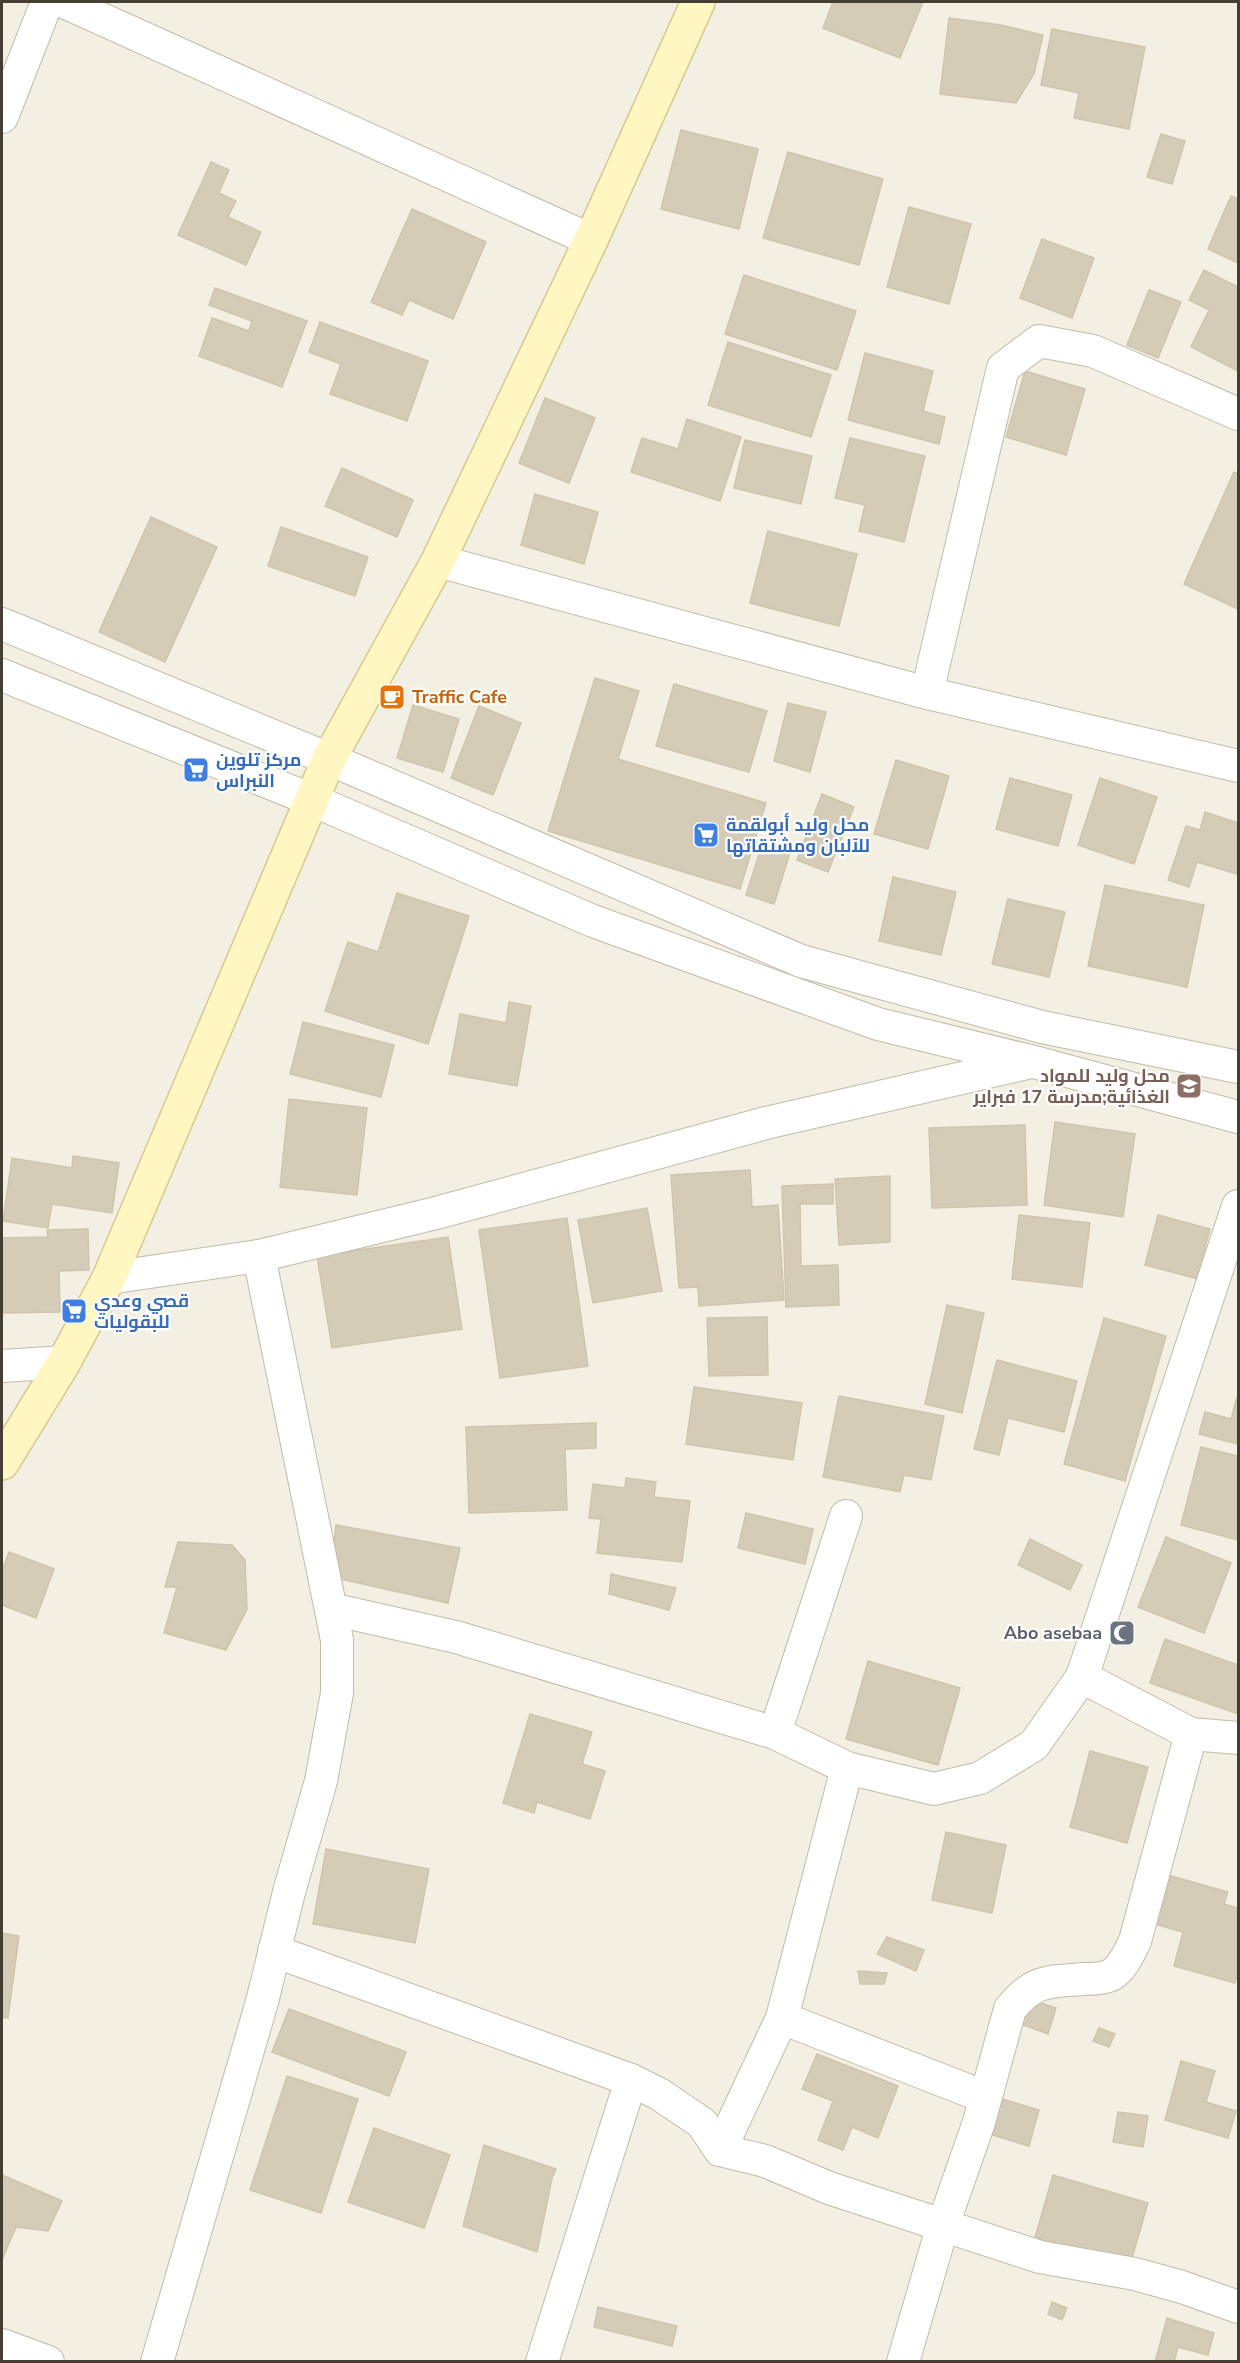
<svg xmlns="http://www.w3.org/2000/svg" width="1240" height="2363" font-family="'Nunito Sans',Cairo,sans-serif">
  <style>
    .building { fill: #d5ccb8; stroke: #d0c5ab; stroke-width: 1.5 }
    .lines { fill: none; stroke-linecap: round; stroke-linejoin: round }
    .street-casing { stroke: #c1bba8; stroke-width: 34 }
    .secondary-casing { stroke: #d5ca90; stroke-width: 36 }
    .street { stroke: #fff; stroke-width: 32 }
    .secondary { stroke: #fff6c1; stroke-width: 33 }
    .labels { text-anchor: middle; stroke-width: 4.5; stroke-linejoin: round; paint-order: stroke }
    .food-label { font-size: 18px; font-weight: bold; fill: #c56008; stroke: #fff; text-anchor: start }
    .shop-label { font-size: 18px; font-weight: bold; fill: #366cbe; stroke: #fff; text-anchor: start }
    .education-label { font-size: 18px; font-weight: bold; fill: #785e54; stroke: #fff; text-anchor: end }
    .worship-label { font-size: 18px; font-weight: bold; fill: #5b616d; stroke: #fff; text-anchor: end }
  </style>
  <rect width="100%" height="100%" fill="#f3efe3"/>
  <g class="building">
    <path d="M833,2H923L900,58L823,28Z"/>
    <path d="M949,18L1001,25L1043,35L1034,74L1016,103L940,94Z"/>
    <path d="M1052,29L1145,47L1129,129L1074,118L1079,93L1041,85Z"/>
    <path d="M681,130L758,149L739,229L661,209Z"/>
    <path d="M1161,134L1185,141L1172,184L1147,177Z"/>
    <path d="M788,152L883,179L859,265L763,238Z"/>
    <path d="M211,162L229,170L219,193L236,201L228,217L261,232L246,265L178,235Z"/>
    <path d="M1231,196L1238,199V263L1208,249Z"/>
    <path d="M909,207L971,224L949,304L887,287Z"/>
    <path d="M412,209L486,242L453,319L409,300L402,315L371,302Z"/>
    <path d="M1042,239L1094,258L1072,318L1020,298Z"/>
    <path d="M1204,270L1238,287V371L1191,347L1209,310L1189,300Z"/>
    <path d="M744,275L856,311L837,370L725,334Z"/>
    <path d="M215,288L307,321L282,387L199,356L212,318L249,331L252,321L209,305Z"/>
    <path d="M1149,290L1181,302L1158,358L1127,345Z"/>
    <path d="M320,322L428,361L407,421L330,394L341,364L309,352Z"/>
    <path d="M728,342L831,375L811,437L708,405Z"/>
    <path d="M865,353L933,371L923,411L945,417L939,444L848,420Z"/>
    <path d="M1025,371L1085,389L1066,455L1006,437Z"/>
    <path d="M545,398L595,418L569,483L519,463Z"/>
    <path d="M687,419L741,437L720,501L631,472L642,438L678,449Z"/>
    <path d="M850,438L925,456L904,542L859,531L865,505L835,498Z"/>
    <path d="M745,440L812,456L801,504L734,488Z"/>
    <path d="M342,468L413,500L397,537L325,506Z"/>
    <path d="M1234,472L1238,474V609L1184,584Z"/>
    <path d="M535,494L598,512L584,564L521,545Z"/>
    <path d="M151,517L217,547L165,662L99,632Z"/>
    <path d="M281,527L368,557L355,596L268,566Z"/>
    <path d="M768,531L857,554L839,626L750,603Z"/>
    <path d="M595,678L639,691L618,759L766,803L740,889L548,831Z"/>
    <path d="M674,684L767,711L749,772L656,746Z"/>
    <path d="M788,703L826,712L810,772L774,761Z"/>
    <path d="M413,705L459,719L443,772L397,758Z"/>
    <path d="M479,706L521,723L493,795L451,778Z"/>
    <path d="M896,760L949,776L928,849L874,834Z"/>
    <path d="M1010,778L1072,795L1058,846L996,829Z"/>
    <path d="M1100,778L1157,797L1134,864L1078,845Z"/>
    <path d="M822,794L854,807L828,872L797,860Z"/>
    <path d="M1205,812L1238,823V868L1237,874L1197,862L1189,887L1168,880L1186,826L1200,830Z"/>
    <path d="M762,845L790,853L774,904L746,895Z"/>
    <path d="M893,877L956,892L941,955L879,941Z"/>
    <path d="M1105,885L1204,905L1187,987L1088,966Z"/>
    <path d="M397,893L469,916L428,1044L325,1011L348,942L378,952Z"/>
    <path d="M1008,899L1065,912L1049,977L992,964Z"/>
    <path d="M509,1002L531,1006L517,1086L449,1074L460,1014L506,1023Z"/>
    <path d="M303,1022L394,1045L381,1097L290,1074Z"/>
    <path d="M289,1099L367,1108L357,1195L280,1187Z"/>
    <path d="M1055,1122L1135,1134L1123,1217L1044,1205Z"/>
    <path d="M1025,1125L1027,1205L932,1208L929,1128Z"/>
    <path d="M73,1156L119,1163L112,1213L52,1204L48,1228L3,1221L12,1158L72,1168Z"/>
    <path d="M750,1170L752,1207L778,1205L784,1300L699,1306L698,1287L679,1288L671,1175Z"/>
    <path d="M890,1176V1242L839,1245L835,1179Z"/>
    <path d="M833,1184V1204H800L801,1266L838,1265L839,1305L786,1307L782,1186Z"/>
    <path d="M647,1208L662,1291L593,1303L578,1220Z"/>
    <path d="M1019,1215L1090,1223L1082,1287L1012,1279Z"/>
    <path d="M1158,1215L1210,1229L1202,1259L1215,1262L1210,1282L1145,1265Z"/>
    <path d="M567,1218L588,1366L500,1378L479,1230Z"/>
    <path d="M88,1229L89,1270L59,1271L60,1312L2,1313V1238L48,1237L47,1230Z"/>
    <path d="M448,1237L462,1329L332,1348L317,1256Z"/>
    <path d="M947,1305L984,1313L962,1413L925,1404Z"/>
    <path d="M767,1317L768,1375L709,1376L707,1318Z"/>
    <path d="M1104,1318L1166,1336L1125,1481L1064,1464Z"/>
    <path d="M997,1360L1077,1381L1064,1432L1008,1418L999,1455L974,1449Z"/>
    <path d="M694,1387L802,1403L793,1460L686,1444Z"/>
    <path d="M839,1396L944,1416L931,1480L904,1475L900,1492L823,1477Z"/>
    <path d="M1237,1397L1238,1444L1199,1434L1205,1412L1231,1419Z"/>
    <path d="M596,1423V1448L565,1449L567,1510L469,1513L466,1427Z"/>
    <path d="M1201,1447L1238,1456V1540L1181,1525Z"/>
    <path d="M626,1478L656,1482L654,1497L690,1501L682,1562L597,1553L601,1519L589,1518L593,1484L625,1488Z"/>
    <path d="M746,1513L813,1529L805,1564L738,1548Z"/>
    <path d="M336,1525L460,1548L448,1603L331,1577Z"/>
    <path d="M1166,1537L1231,1563L1204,1633L1138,1607Z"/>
    <path d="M1030,1539L1082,1565L1070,1590L1018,1565Z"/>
    <path d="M178,1542L232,1545L245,1560L247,1609L226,1650L164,1633L177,1587H165Z"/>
    <path d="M9,1552L54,1569L36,1618L2,1605V1571Z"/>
    <path d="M611,1574L676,1588L669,1610L609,1594Z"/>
    <path d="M1165,1639L1238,1665V1714L1150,1683Z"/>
    <path d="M868,1661L960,1688L938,1765L846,1739Z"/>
    <path d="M530,1714L592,1732L582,1764L605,1771L590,1819L537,1802L534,1813L503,1803Z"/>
    <path d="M1090,1751L1148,1767L1127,1843L1070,1827Z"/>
    <path d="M946,1832L1006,1845L992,1913L932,1900Z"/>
    <path d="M326,1849L429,1869L415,1943L313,1924Z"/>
    <path d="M1171,1876L1228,1892L1224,1904L1238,1908V1971L1235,1983L1174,1966L1183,1932L1158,1925Z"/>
    <path d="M2,1933L19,1936L8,2018L2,2017Z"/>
    <path d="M887,1937L924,1950L916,1971L877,1954Z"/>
    <path d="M858,1971L887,1973L884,1984H860Z"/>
    <path d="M1029,1999L1056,2008L1048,2034L1021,2024Z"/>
    <path d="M289,2009L406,2052L389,2096L272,2052Z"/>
    <path d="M1099,2028L1115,2034L1109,2047L1093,2041Z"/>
    <path d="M817,2054L898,2086L878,2138L852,2127L843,2150L818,2140L833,2101L802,2089Z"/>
    <path d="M1181,2061L1215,2071L1206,2102L1236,2111L1228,2138L1165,2120Z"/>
    <path d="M287,2076L358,2099L321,2213L250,2190Z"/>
    <path d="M999,2098L1039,2110L1029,2146L989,2134Z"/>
    <path d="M1118,2112L1148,2116L1143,2147L1113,2142Z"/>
    <path d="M374,2128L450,2155L424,2228L348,2202Z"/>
    <path d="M484,2145L556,2169L552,2178L537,2252L463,2226Z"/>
    <path d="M2,2175L62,2201L48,2231L16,2227L2,2260Z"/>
    <path d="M1053,2175L1148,2203L1129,2268L1034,2241Z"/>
    <path d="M1052,2302L1067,2308L1062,2320L1048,2314Z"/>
    <path d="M598,2307L677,2326L672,2346L594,2327Z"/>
    <path d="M1167,2318L1214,2333L1208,2355L1178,2347L1174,2362H1155Z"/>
  </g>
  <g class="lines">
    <g class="street-casing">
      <g id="street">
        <path d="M64,2L591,240"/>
        <path d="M2,117L47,2"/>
        <path d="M438,561L927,693L1238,766"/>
        <path d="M2,624L329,759L801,961L1042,1027L1238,1067"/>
        <path d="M2,675L312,800L593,921L878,1024L1034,1062L1238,1117"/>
        <path d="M927,693L1003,368L1039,341L1093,351L1238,414"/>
        <path d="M109,1278L259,1256L436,1213L766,1123L1027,1063"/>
        <path d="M2,1366L64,1362"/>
        <path d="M331,1609L456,1637L775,1733L847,1768L934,1789L980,1778L1034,1745L1082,1677L1238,1206"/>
        <path d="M1082,1677L1191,1734L1238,1738"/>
        <path d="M775,1733L846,1516"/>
        <path d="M274,1951L631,2080L659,2094L702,2123L720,2150L765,2161L829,2188L1040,2257L1135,2274L1182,2287L1238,2307"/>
        <path d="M782,2018L985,2097"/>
        <path d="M720,2150L782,2018L847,1768"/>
        <path d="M2,2345L48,2362"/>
        <path d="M157,2362L262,2002L289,1892L321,1781L337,1693V1640L259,1256"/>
        <path d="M542,2362L631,2080"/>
        <path d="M903,2362L943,2225L979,2122L1010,2009C1034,1979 1048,1982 1084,1979C1092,1979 1103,1979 1111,1975C1123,1968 1129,1953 1135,1941L1191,1734"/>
      </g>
    </g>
    <g class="secondary-casing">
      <path id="secondary" d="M2,1463L64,1362L109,1278L329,759L438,561L591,240L698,2"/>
    </g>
    <use href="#street" class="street"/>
    <use href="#secondary" class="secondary"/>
  </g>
  <defs>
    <g id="cafe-square" transform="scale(1.35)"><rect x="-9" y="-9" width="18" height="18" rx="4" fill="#e8710a" stroke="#fff"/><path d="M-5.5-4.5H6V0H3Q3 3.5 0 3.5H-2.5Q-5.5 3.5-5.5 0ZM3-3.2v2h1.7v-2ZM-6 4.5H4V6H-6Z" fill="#fff"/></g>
    <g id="supermarket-square" transform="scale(1.35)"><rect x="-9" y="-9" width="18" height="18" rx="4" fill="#3f7fe0" stroke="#fff"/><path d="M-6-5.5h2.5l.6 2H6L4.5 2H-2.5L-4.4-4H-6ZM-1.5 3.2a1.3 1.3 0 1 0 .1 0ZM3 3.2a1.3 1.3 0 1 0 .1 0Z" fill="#fff"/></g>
    <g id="school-square" transform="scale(1.35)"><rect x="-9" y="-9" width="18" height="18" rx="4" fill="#8d6e63" stroke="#fff"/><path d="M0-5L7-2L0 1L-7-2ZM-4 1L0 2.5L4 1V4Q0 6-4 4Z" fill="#fff"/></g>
    <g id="mosque-square" transform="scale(1.35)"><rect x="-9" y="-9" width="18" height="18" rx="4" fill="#6b7280" stroke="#fff"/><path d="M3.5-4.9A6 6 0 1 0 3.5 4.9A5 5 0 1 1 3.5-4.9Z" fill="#fff"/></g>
  </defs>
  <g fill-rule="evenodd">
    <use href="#cafe-square" x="392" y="697"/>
    <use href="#supermarket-square" x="196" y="770"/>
    <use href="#supermarket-square" x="706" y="835"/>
    <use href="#school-square" x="1189" y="1086"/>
    <use href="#supermarket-square" x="74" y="1311"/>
    <use href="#mosque-square" x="1122" y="1633"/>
  </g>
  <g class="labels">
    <g class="food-label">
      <text x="412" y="703">Traffic Cafe</text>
    </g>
    <g class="shop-label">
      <text x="216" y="766">مركز تلوين<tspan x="216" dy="21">النبراس</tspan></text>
      <text x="726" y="831">محل وليد أبولقمة<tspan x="726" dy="21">للآلبان ومشتقاتها</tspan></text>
      <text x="94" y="1307">قصي وعدي<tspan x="94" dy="21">للبقوليات</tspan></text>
    </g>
    <g class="education-label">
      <text x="1170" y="1082">محل وليد للمواد<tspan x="1170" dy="21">الغذائية;مدرسة 17 فبراير</tspan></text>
    </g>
    <g class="worship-label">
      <text x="1102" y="1639">Abo asebaa</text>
    </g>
  </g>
  <rect width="1240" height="2363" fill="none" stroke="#453f33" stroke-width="6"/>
</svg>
